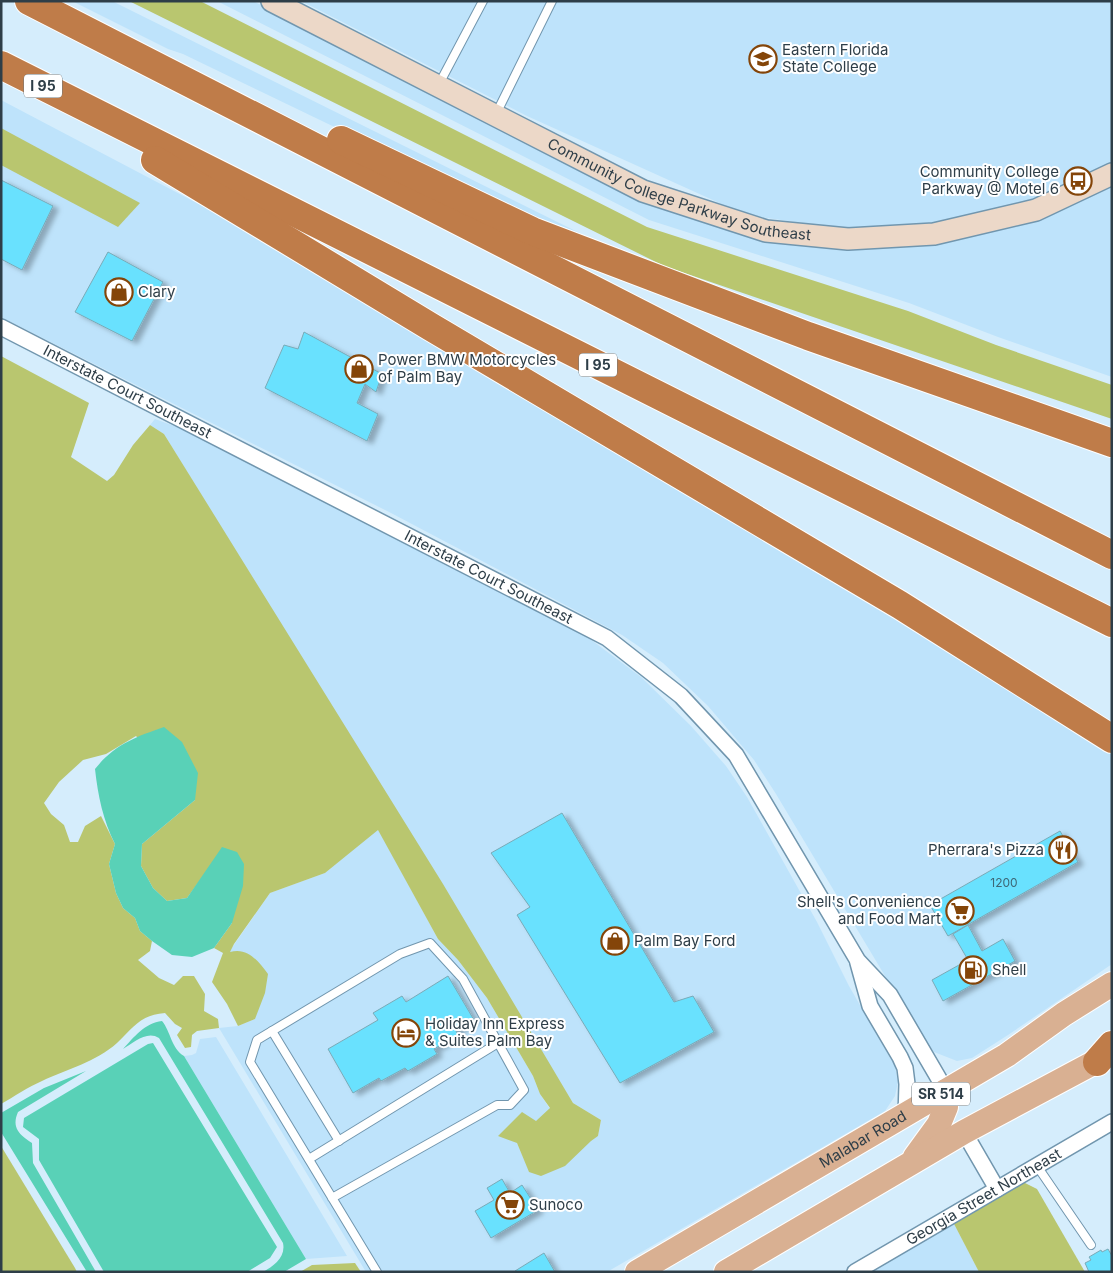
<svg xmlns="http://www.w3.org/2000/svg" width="1113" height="1273" font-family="Inter,sans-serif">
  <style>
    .built { fill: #bee3fb }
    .green { fill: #b9c66f }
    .water { fill: #59d1b7 }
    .building { fill: #69e1fe; stroke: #7aaab7; filter: url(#shadow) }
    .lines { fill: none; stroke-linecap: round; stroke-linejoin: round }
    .lane-casing { stroke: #7196ae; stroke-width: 10 }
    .street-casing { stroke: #7196ae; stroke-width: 18 }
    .secondary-casing { stroke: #7196ae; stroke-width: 24 }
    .primary-casing { stroke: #fff; stroke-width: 26 }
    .highway-casing { stroke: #fff; stroke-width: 30 }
    .lane { stroke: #fff; stroke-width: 8 }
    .street { stroke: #fff; stroke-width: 15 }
    .secondary { stroke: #ecd8c8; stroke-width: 21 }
    .primary { stroke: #d9b092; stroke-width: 24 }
    .highway { stroke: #bf7c49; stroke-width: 28 }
    .labels { text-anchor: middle; stroke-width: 4; stroke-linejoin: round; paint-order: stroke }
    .number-label { font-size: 12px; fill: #3d6776 }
    .shield { fill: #fff; stroke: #6d787f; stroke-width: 1 }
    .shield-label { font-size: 14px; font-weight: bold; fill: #2e3e48 }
    .poi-label { font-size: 15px; fill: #2e3e48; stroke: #fff; text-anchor: start }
    .street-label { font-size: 15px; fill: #2e3e48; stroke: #fff }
  </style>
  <defs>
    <filter id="shadow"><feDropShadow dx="5.5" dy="3" stdDeviation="2.5" flood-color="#0004"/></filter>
  </defs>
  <rect width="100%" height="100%" fill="#d5edfc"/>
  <g class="built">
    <path d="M72,1H112L638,262L534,223L183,54L168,49Z"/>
    <path d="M217,1H253L639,199L849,248L1112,184V377L998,337L909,303L649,220Z"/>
    <path d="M301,1H1112V162L1032,200L940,223L857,231L746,215L527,116Z"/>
    <path d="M1,100L231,221L435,339L1112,749V964L1008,1035L972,1058L957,1061L934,1052L921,1036L776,794L754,760L708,706L663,663L622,635L391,513L1,317Z"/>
    <path d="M155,419L177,427L512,596L590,639L641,677L691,726L726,766L747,797L817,922L849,986L895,1066L898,1082L895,1096L885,1111L607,1272H366L219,1028L238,1026L255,1019L229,952L270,893L325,873L378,829L438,939L458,960L487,998L533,1076L540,1094L550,1109L517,1143L529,1171L598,1136L601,1120L573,1103L164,434L150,425Z"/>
    <path d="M216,1037L347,1256L306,1259L184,1056L192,1055L196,1053L200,1039Z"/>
    <path d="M953,1222L979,1272H869Z"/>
  </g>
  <g class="green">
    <path d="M129,1H200L647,227L908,311L996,345L1112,385V419L664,266Z"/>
    <path d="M1,128L140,203L118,227L1,165Z"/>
    <path d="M1,356L89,403L71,457L107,481L114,475L133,445L150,425L164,434L443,884L573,1103L601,1120L598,1136L591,1141L565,1166L541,1176L529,1172L517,1143L498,1136L522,1112L536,1121L550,1108L540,1094L533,1076L487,998L458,960L438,939L378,830L325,873L270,893L234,944L230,952C248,947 258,961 268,974L265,993L255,1019L238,1026L227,1004L212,982L223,953L214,948L232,923L203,876L187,898L167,901L153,888L141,866L142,844L195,800L136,736L106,754L83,760L59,782L44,803L51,814L64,825L70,842H78L85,826L101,816L115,844L109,864L116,893L123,908L135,918L140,931L152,941L150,951L138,960L159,978L174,985L183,976H194L205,994L204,1011L218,1019L219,1028L197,1031L192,1035L191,1047L185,1048L177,1035L182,1028L175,1024L165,1013C140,1015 134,1027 117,1043C96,1062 67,1069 42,1081C28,1087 15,1096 1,1104Z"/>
    <path d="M1,1146L75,1268L77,1272H1Z"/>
    <path d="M1023,1182L1037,1189L1085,1272H979L953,1222Z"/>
    <path d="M355,1263L361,1272H300L312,1265Z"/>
  </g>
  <g class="water">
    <path d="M164,727L182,742L198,773L195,800L142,844L141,866L153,888L167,901L187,898L222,847L237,852L244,864L243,886L232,923L214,948L192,957L172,955L152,941L140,931L135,918L123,908L116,893L109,864L115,844C103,820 98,796 95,769C114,745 135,737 164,727Z"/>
    <path d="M162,1021C171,1032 171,1048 184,1056L306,1259L284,1272H263C274,1266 286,1257 283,1243L159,1038C147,1030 133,1043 123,1049C134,1037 145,1023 162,1021Z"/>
    <path d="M153,1043L277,1247L270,1258L247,1272H104L39,1160V1139L23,1127L24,1118L148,1044Z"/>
    <path d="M86,1071L18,1112C11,1128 20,1135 32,1143L33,1163L96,1272H87L1,1132V1113L44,1088Z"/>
  </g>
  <g class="building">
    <path d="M1,180L53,206L22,270L1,259Z"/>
    <path d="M108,252L163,282L132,341L75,312Z"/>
    <path d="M304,332L382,374L376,392L365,384L357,403L378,414L367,441L265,388L284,345L298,349Z"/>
    <path d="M562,813L674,1002L693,996L714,1032L620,1083L517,915L530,907L491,853Z"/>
    <path d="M1060,831L1078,862L948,936L930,905Z"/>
    <path d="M968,925L982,951L1003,939L1015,961L943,1001L932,980L968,960L953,934Z"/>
    <path d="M448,976L474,1020L456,1031L458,1035L434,1049L437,1054L408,1071L405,1068L381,1081L379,1078L353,1093L328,1049L378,1020L373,1013L402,996L406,1002Z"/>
    <path d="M502,1179L510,1193L522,1185L538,1210L491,1238L475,1211L494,1200L487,1188Z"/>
    <path d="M1108,1249L1112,1256V1272H1089L1085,1263L1091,1260L1089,1257L1101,1250L1102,1252Z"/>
    <path d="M544,1253L555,1272H515V1271Z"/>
  </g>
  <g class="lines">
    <g class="lane-casing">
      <g id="lane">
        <path d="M438,86L483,1"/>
        <path d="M496,114L552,1"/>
        <path d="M272,1031L339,1141"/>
        <path d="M309,1159L498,1043"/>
        <path d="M1037,1166L1091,1245"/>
        <path d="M332,1198L497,1105H510L524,1090L463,979L430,943L400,954L257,1040L250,1062L377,1272"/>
      </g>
    </g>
    <g class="street-casing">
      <g id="street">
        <path id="s1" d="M1,327L607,638L681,696L736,755L858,961L890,995L946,1091"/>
        <path d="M858,963L870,1006L900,1057L905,1068L907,1084L906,1115"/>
        <path d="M964,1132L997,1189"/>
        <path id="s2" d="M855,1272L1112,1122"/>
      </g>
    </g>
    <g class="secondary-casing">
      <g id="secondary">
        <path id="s3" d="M272,1L643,191L766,231L848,239L934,234L1036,210L1112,174"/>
      </g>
    </g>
    <g class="primary-casing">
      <g id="primary">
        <path d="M915,1157L939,1124L946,1107V1091"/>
        <path id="s4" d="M637,1272L1007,1055L1064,1014L1112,984"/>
        <path d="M726,1272L964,1132L1112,1053"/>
      </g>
    </g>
    <g class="highway-casing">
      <g id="highway">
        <path d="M29,1L1112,555"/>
        <path d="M1,65L1112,623"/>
        <path d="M341,140L532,231L808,336L1112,443"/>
        <path d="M155,160L431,327L900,605L1112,739"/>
        <path d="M1097,1062L1112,1045"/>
      </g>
    </g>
    <use href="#lane" class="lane"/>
    <use href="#street" class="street"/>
    <use href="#secondary" class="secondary"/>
    <use href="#primary" class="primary"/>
    <use href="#highway" class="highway"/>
  </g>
  <defs>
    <g id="university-ring" transform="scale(1.4375)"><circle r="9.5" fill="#fff" stroke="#844509" stroke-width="1.5"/><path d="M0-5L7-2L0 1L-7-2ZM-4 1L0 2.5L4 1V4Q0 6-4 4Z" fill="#844509"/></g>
    <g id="bus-ring" transform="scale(1.4375)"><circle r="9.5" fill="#fff" stroke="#844509" stroke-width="1.5"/><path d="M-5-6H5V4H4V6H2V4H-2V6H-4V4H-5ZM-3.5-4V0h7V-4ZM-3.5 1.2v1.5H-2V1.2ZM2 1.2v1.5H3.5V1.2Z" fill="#844509"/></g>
    <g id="shop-ring" transform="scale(1.4375)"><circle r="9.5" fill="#fff" stroke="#844509" stroke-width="1.5"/><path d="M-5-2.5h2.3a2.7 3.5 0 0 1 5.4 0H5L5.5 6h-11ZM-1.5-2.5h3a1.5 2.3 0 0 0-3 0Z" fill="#844509"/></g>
    <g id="restaurant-ring" transform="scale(1.4375)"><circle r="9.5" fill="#fff" stroke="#844509" stroke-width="1.5"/><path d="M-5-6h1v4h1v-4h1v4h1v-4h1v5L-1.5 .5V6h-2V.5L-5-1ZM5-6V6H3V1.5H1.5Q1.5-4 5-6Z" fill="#844509"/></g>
    <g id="supermarket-ring" transform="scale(1.4375)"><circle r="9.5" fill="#fff" stroke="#844509" stroke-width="1.5"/><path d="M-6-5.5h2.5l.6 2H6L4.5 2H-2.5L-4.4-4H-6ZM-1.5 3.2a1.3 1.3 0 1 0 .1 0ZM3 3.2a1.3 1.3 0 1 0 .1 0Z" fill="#844509"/></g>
    <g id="fuel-ring" transform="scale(1.4375)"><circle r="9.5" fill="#fff" stroke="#844509" stroke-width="1.5"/><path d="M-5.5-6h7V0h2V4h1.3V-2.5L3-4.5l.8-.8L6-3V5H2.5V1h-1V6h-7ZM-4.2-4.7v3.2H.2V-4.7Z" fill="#844509"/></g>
    <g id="hotel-ring" transform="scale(1.4375)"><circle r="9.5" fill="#fff" stroke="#844509" stroke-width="1.5"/><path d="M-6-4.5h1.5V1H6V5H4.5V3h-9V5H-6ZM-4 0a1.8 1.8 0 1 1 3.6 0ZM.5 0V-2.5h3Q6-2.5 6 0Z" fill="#844509"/></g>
  </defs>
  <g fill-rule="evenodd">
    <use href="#university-ring" x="763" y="59"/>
    <use href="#bus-ring" x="1078" y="181"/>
    <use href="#shop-ring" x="119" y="292"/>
    <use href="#shop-ring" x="359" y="369"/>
    <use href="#restaurant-ring" x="1063" y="850"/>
    <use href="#supermarket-ring" x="960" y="911"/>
    <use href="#shop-ring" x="615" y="941"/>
    <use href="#fuel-ring" x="973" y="970"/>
    <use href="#hotel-ring" x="406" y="1033"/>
    <use href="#supermarket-ring" x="510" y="1205"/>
  </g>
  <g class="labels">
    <g class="number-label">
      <text x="1004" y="887">1200</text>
    </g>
    <g class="shield">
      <rect x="24" y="74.5" width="38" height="23" rx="4"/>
      <rect x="579" y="353.5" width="38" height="23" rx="4"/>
      <rect x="912" y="1082.5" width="58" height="23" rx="4"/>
    </g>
    <g class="shield-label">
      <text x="43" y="91">I 95</text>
      <text x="598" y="370">I 95</text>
      <text x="941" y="1099">SR 514</text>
    </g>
    <g class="poi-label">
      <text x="782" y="55">Eastern Florida<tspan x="782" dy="17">State College</tspan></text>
      <text x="1059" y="177" text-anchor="end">Community College<tspan x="1059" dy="17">Parkway @ Motel 6</tspan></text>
      <text x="138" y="297">Clary</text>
      <text x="378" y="365">Power BMW Motorcycles<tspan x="378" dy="17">of Palm Bay</tspan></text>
      <text x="1044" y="855" text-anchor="end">Pherrara's Pizza</text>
      <text x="941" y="907" text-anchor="end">Shell's Convenience<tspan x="941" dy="17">and Food Mart</tspan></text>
      <text x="634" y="946">Palm Bay Ford</text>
      <text x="992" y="975">Shell</text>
      <text x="425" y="1029">Holiday Inn Express<tspan x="425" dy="17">&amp; Suites Palm Bay</tspan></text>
      <text x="529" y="1210">Sunoco</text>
    </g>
    <g class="street-label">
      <text dy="5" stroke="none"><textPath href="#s3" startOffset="451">Community College Parkway Southeast</textPath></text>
      <text dy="5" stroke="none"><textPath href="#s1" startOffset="142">Interstate Court Southeast</textPath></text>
      <text dy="5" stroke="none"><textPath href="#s1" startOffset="548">Interstate Court Southeast</textPath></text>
      <text dy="5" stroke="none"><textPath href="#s4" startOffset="262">Malabar Road</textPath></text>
      <text dy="5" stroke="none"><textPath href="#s2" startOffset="149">Georgia Street Northeast</textPath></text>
    </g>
  </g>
  <rect width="1113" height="1273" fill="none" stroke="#2e3e48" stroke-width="5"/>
</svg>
